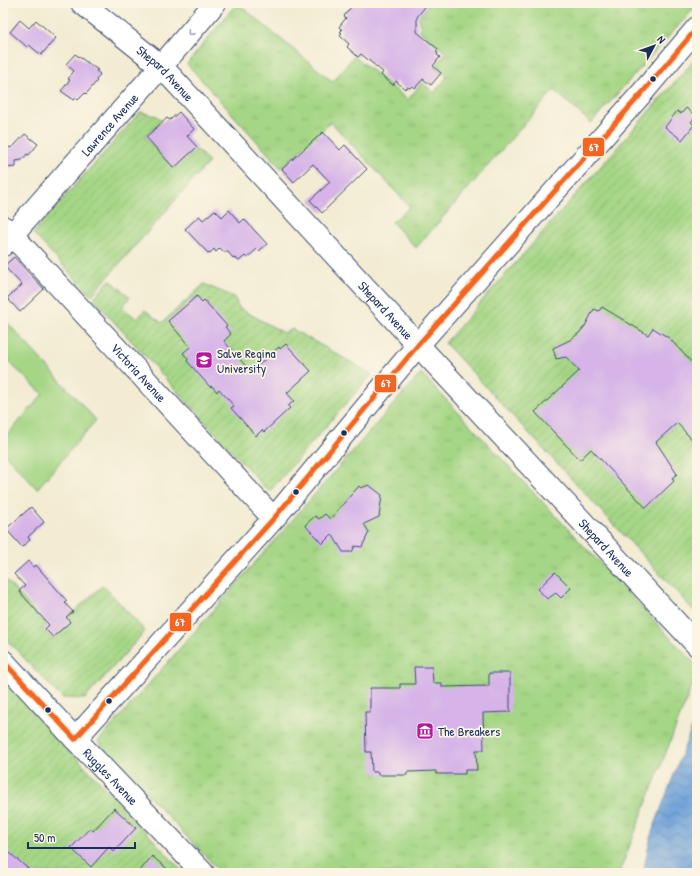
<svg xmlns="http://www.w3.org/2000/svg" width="700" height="876" font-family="'Patrick Hand',sans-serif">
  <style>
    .grass { fill: #a5d685; stroke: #608272 }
    .park { fill: url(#park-tufts); stroke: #608272 }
    .garden { fill: url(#garden-furrows); stroke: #608272 }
    .water { fill: url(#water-waves); stroke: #44689b }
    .building { fill: #d6b3e8 }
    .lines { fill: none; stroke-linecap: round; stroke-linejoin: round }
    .minor-casing { stroke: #3b4b70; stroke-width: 24 }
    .minor { stroke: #fff; stroke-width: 22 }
    .bus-1-casing { stroke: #fcf5e5; stroke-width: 8 }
    .bus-1 { stroke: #f26522; stroke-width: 5 }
    .oneway { stroke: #8d97ae }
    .bus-dot { fill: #1b2f5e; stroke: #fcf5e5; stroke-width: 1.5 }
    .labels { text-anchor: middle; stroke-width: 3.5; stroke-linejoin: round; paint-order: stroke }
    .street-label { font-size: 13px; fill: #1b2f5e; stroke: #fcf5e5 }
    .poi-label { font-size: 13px; fill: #1b2f5e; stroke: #fcf5e5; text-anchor: start }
    .line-badge { stroke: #fcf5e5; stroke-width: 1.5 }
    .badge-label { font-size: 11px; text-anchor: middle; font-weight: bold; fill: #fff }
  </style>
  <defs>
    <pattern id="park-tufts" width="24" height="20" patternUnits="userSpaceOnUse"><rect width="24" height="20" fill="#a5d685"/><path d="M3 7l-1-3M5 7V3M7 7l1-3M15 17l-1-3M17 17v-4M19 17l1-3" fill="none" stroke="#8db875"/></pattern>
    <pattern id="garden-furrows" width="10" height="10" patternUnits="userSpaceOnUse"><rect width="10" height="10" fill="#a5d685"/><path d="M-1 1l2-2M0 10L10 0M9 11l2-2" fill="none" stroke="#8db875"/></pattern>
    <pattern id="water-waves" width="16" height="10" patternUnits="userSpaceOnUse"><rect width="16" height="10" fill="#6da0d8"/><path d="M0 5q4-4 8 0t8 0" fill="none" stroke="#5983b2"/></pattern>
  </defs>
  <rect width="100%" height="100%" fill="#fcf5e5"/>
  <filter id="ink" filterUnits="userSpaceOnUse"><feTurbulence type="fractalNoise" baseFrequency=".025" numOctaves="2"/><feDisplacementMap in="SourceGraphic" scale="8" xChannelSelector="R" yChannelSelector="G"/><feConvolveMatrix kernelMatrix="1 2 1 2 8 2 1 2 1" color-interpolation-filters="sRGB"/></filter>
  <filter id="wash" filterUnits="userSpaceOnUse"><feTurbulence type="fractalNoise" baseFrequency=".012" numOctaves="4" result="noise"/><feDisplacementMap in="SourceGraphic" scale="16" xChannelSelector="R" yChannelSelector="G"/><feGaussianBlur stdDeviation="0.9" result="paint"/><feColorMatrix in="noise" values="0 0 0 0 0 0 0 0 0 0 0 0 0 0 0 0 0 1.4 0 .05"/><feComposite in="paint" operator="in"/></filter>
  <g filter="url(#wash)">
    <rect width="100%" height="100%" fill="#f3ecd3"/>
    <path class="grass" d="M5,320L96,420L37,489L3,452V440L43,394L11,364L3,349V322Z"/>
    <g class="park">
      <path d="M237,3L333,82L354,56L408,100L422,82L434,93L447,77L435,67L446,53L420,31L419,17L430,3H697V5L591,123L554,90L416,248L392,222L410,207L331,122L281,168L187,64Z"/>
      <path d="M421,373L697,666V673L619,873H221L98,742Z"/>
    </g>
    <g class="garden">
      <path d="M697,57V614L445,343Z"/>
      <path d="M140,112L157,116L162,121L145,137L174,169L196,149L209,162L91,296L33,233Z"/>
      <path d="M110,280L130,297L122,307L137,319L145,310L162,323L204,284L234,297L239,308L284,333L292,329L372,374L269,492L93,299Z"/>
      <path d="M3,577L47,625L43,629L53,639L72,622L68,617L103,585L145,631L85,699L62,698L3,636Z"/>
      <path d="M3,678L184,873H3Z"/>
    </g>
    <path class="water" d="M697,722V873H643L651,835L692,727Z"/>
    <g id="blocks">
      <g class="building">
        <path d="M354,3H428L417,17V32L438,49L436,52L438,53L437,55L440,57L433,66L441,73L431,85L423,79L415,88L412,86L410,88L407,87L405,89L396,81L393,85L381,75L383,72L361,54L358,57L347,47L349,44L340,36L342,33L340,32L342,30L339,27L346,18L344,16Z"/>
        <path d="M20,20L29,28L36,20L56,38L41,55L29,45L27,47L10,32Z"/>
        <path d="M75,54L98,70L96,71L100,74L96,80L97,81L86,94L85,93L78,100L76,98L74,100L61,91L70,80L68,79L74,71L66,64Z"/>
        <path d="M686,108L696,116L691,122L694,125L682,140L665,127L677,111L681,114Z"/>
        <path d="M179,112L194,129L187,136L197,147L174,168L146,137L167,118L170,120Z"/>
        <path d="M323,132L340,150L345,145L367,169L322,213L310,200L330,182L313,164L294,182L282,169Z"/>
        <path d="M25,134L38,144L29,155L27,154L22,160L16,161V167L3,168V148L13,147Z"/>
        <path d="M215,210L222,217L229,210L240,223L244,219L267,244L259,251L257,249L247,258L245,256L239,261L235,258L234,259L228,252H224L220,248L216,252L214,249L209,254L185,229L199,216L203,220Z"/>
        <path d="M14,257L44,289L20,312L7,298L22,285L4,266Z"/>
        <path d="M197,296L202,302L204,300L227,326L225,327L231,334L224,341L251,372L279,347L280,349L286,344L311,371L287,393L294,401L288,406L290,408L264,432L262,430L256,436L231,408L234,406L219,389L217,392L212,386L210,387L187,361L188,359L183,353L190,347L168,321Z"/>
        <path d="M602,307L648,335L653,328L669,338L697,368V445L677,423L656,442L677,474L672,478L674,481L646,508L591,449L580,460L535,412L579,371L566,357L556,359L553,348L570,340L579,333L585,326L594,309L599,311Z"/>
        <path d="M369,485L382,495L379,517L364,524L369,532L362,547L355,546L352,552H343L332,534L322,544L305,525L315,516L319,519L325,514L330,519L359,486L361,488Z"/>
        <path d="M31,507L44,522L28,537L30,540L22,547L6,529Z"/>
        <path d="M28,561L33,567L36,565L67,601L65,603L73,612L66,617L70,622L53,637L45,629L49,625L19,591L25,586L14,574Z"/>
        <path d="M555,572L571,588L561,598L556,593L547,599L538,589Z"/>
        <path d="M414,667H432L433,683H442V687L489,686V673H510V712L483,713L484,750H476L477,770H465V774H436V771L407,772V775H378V772H372L371,752H366L365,712H370V688H400V684H415Z"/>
        <path d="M114,808L136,828L114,852L109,847L91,867L71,848L90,828L93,831Z"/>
        <path d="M3,847L33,873H3Z"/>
        <path d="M152,856L172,873H138Z"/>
      </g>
    </g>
  </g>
  <g filter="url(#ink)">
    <use href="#blocks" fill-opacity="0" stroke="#3b4b70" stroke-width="1"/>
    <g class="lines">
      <g class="minor-casing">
        <g id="minor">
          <path id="s1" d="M82,3L161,66L418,345L697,645"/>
          <path id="s2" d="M3,227L12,235L273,518"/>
          <path id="s3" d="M3,245L170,56L215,3"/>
          <path id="s4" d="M3,661L75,739L203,873"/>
          <path d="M75,739L275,517L418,345L642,93L697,28"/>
        </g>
      </g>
      <use href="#minor" class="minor"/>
      <g class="bus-1-casing">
        <g id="bus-1">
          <path d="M3,661L75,739"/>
          <path d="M75,739L275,517L418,345L642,93L697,28"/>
        </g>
      </g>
      <use href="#bus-1" class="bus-1"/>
    </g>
    <defs><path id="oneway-chevron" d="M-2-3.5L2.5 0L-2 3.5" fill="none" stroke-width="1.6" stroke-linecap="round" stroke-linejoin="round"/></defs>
    <use class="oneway" href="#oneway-chevron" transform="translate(190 33) rotate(130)"/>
  </g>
  <defs>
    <g id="university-square" transform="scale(0.9)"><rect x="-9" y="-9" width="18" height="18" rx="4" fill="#b5179e" stroke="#fcf5e5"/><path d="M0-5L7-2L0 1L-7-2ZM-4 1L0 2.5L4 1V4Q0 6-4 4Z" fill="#fff"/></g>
    <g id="museum-square" transform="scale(0.9)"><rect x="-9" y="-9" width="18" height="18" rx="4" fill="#b5179e" stroke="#fcf5e5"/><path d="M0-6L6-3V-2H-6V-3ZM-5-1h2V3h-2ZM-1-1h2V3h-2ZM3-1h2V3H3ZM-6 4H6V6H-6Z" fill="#fff"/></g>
  </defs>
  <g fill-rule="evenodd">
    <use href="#university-square" x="204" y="360"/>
    <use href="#museum-square" x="425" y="731"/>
  </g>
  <g class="bus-dot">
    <circle cx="653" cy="79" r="3.5"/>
    <circle cx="344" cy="433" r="3.5"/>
    <circle cx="296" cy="492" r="3.5"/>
    <circle cx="109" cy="701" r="3.5"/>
    <circle cx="48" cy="710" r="3.5"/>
  </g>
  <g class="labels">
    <g class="street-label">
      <text dy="5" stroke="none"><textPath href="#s1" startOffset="109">Shepard Avenue</textPath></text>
      <text dy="5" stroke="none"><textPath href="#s3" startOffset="161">Lawrence Avenue</textPath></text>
      <text dy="5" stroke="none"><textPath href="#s1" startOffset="433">Shepard Avenue</textPath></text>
      <text dy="5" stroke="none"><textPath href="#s2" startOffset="199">Victoria Avenue</textPath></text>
      <text dy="5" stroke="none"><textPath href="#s1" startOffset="757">Shepard Avenue</textPath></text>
      <text dy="5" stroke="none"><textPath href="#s4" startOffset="158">Ruggles Avenue</textPath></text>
    </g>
    <g class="poi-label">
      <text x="217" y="358">Salve Regina<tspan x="217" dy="15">University</tspan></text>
      <text x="438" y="736">The Breakers</text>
    </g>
  </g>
  <g class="line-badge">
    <rect x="582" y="137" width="23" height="20" rx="4" fill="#f26522"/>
    <rect x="374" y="374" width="23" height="19" rx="4" fill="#f26522"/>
    <rect x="169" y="612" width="23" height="20" rx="4" fill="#f26522"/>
  </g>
  <g class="badge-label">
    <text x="594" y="151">67</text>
    <text x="386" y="387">67</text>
    <text x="180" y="626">67</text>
  </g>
  <rect width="700" height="876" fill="none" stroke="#fcf5e5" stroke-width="16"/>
  <g transform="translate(654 46) rotate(49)" stroke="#fcf5e5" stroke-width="3" paint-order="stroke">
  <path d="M0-3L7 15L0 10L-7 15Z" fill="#1b2f5e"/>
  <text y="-6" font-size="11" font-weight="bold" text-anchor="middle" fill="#1b2f5e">N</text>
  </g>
  <path d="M28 842v6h107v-6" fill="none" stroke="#1b2f5e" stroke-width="2"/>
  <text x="34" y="842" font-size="12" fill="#1b2f5e" stroke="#fcf5e5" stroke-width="3" paint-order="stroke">50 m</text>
</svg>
